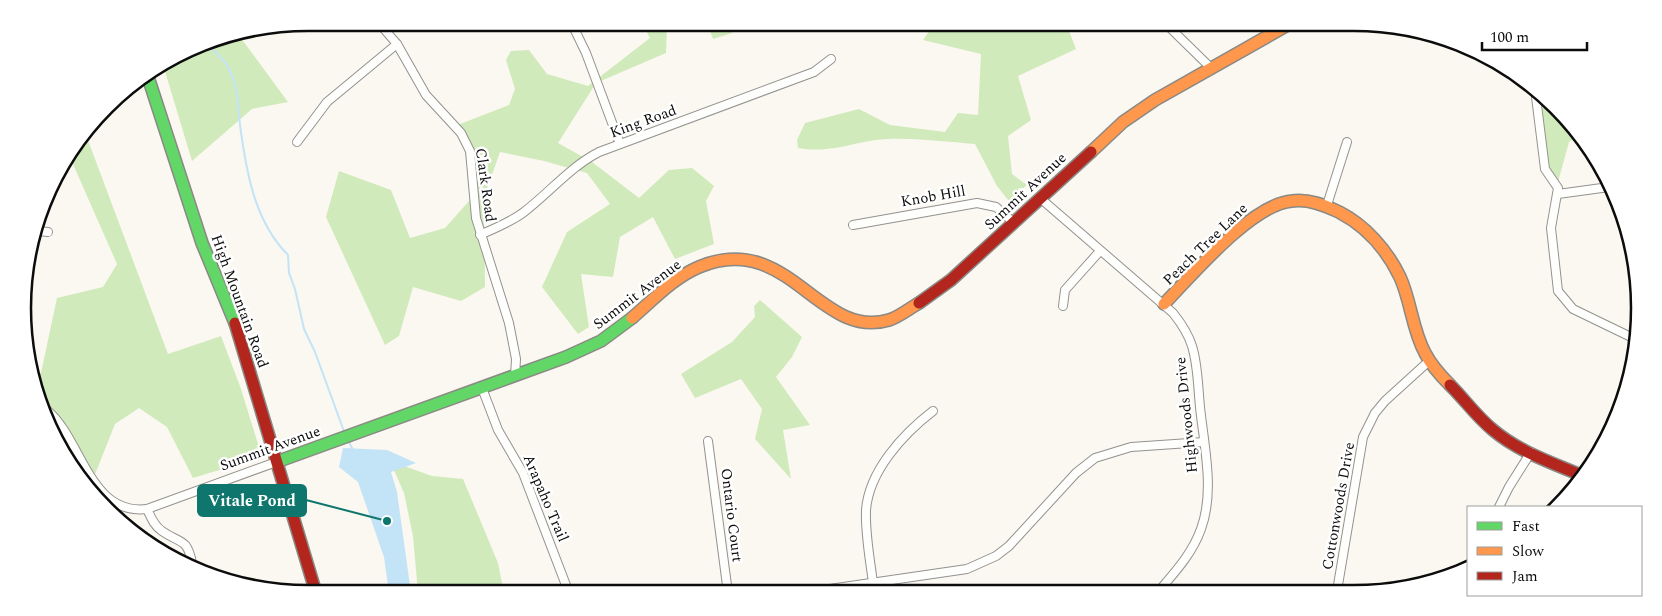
<svg xmlns="http://www.w3.org/2000/svg" width="1662" height="616" font-family="Spectral,serif">
  <style>
    .forest { fill: #d1eabb }
    .water { fill: #c3e3f7 }
    .lines { fill: none; stroke-linecap: round; stroke-linejoin: round }
    .stream { stroke: #c3e3f7; stroke-width: 2 }
    .street-casing { stroke: #93928f; stroke-width: 10 }
    .fast-casing { stroke: #8a8985; stroke-width: 14 }
    .slow-casing { stroke: #8a8985; stroke-width: 14 }
    .jam-casing { stroke: #8a8985; stroke-width: 14 }
    .street { stroke: #fefefd; stroke-width: 8 }
    .fast { stroke: #63d668; stroke-width: 11 }
    .slow { stroke: #ff974d; stroke-width: 11 }
    .jam { stroke: #b3261e; stroke-width: 11 }
    .labels { text-anchor: middle; stroke-width: 5; stroke-linejoin: round; paint-order: stroke }
    .street-label { font-size: 15px; fill: #0c0c0c; stroke: #fff }
    .rim { fill: none; stroke: #0c0c0c; stroke-width: 2.5 }
    .leader { fill: none; stroke: #0f766e; stroke-width: 2 }
    .callout-dot { fill: #0f766e; stroke: #fff; stroke-width: 2 }
    .callout { fill: #0f766e; stroke: #0f766e; stroke-width: 2 }
    .callout-label { font-size: 16px; text-anchor: middle; font-weight: bold; fill: #fff }
  </style>
  <rect width="100%" height="100%" fill="#faf8f0"/>
  <g class="forest">
    <path d="M975,22L1066,23L1076,49L1018,76L1031,120L1008,136L1012,174L1027,185L1009,201L997,186L975,144C947,142 917,138 889,139C855,140 836,154 798,148L797,140L805,123L859,109L890,125L945,132L958,113L978,115L981,54L923,40L934,24Z"/>
    <path d="M642,23H667L666,53L596,83L558,143L592,162L639,198L669,170L692,168L714,186L706,201L714,244L675,259L653,217L620,237L613,277L581,274L589,327L578,334L542,287L567,232L610,204L587,173L544,161L500,152L484,197L485,287L461,301L413,287L399,336L385,345L326,217L339,171L391,190L410,238L445,228L470,200L473,163L455,126L509,105L515,89L506,60L511,51L529,50L547,74L588,86L650,38Z"/>
    <path d="M707,23H729L732,33L713,39Z"/>
    <path d="M238,34L288,102L252,109L192,161L164,68L216,38Z"/>
    <path d="M1549,106L1576,137L1569,142L1558,182L1544,172L1536,111Z"/>
    <path d="M86,135L168,354L221,336L241,389L262,457L193,478L167,427L139,408L115,424L90,487C60,455 47,409 30,369L41,373L57,298L103,287L117,264L69,155Z"/>
    <path d="M760,300L802,337L792,357L776,377L810,425L783,430L791,479L755,439L762,409L741,379L695,398L681,374L732,342L755,317L754,306Z"/>
    <path d="M390,461L432,476L463,479L498,563L504,593H418L413,536L404,493Z"/>
  </g>
  <path class="water" d="M343,448L387,450L416,463L391,472L397,492L411,593H389L384,557L358,482L339,467Z"/>
  <g class="lines">
    <g class="stream">
      <path d="M206,43C213,51 225,59 229,69C238,86 238,105 240,125C246,170 254,221 288,255L289,273L295,289L304,329L315,352L345,434"/>
      <path d="M348,440L353,450"/>
    </g>
    <g class="street-casing">
      <g id="street">
        <path d="M378,22L397,44L426,95L461,133L470,151L476,218L509,323L516,359L515,376"/>
        <path d="M571,22L586,53L620,144"/>
        <path d="M1164,22L1211,68"/>
        <path d="M1535,89L1545,169L1558,188L1551,228L1558,291L1573,309L1633,338"/>
        <path d="M297,142L327,102L397,44"/>
        <path d="M1558,194L1609,187"/>
        <path d="M1040,198L1173,313C1181,323 1188,333 1192,346C1198,365 1198,387 1200,407C1204,446 1215,491 1201,529C1192,554 1175,572 1158,592"/>
        <path d="M1327,205L1347,142"/>
        <path d="M853,225L977,203L996,207L1013,222"/>
        <path d="M38,231L48,232"/>
        <path d="M480,235C495,228 511,222 524,212C550,192 570,167 599,152L814,72L831,59"/>
        <path d="M1063,306L1065,290L1100,251"/>
        <path d="M482,388L498,430L523,473L569,593"/>
        <path d="M47,410C82,439 89,516 147,509L279,461"/>
        <path d="M708,441L728,593"/>
        <path d="M1499,507L1509,487L1531,452"/>
        <path d="M147,509C151,517 154,526 162,531C180,544 187,537 192,563"/>
        <path d="M873,583C870,559 865,534 866,510C869,471 903,434 933,411"/>
        <path d="M1337,591L1363,437L1375,413L1385,401L1429,361"/>
        <path d="M809,592L967,569L996,556L1009,546L1076,473L1095,458L1131,447L1204,442"/>
      </g>
    </g>
    <g class="fast-casing">
      <g id="fast">
        <path d="M148,77L202,243L235,323"/>
        <path d="M279,461L566,357L601,341L632,318"/>
      </g>
    </g>
    <g class="slow-casing">
      <g id="slow">
        <path d="M1091,152L1123,122L1155,100L1293,22"/>
        <path d="M1164,304C1192,275 1252,204 1292,201C1309,199 1324,205 1339,212C1366,226 1387,250 1400,277C1411,301 1412,329 1425,353C1431,365 1441,376 1450,385"/>
        <path d="M632,318C653,300 673,278 699,267C788,229 819,341 889,320C899,317 910,308 919,303"/>
      </g>
    </g>
    <g class="jam-casing">
      <g id="jam">
        <path d="M919,303L951,280L1091,152"/>
        <path d="M235,323L316,593"/>
        <path d="M1450,385C1465,400 1477,417 1493,430C1519,452 1553,463 1583,476"/>
      </g>
    </g>
    <use href="#street" class="street"/>
    <use href="#fast" class="fast"/>
    <use href="#slow" class="slow"/>
    <use href="#jam" class="jam"/>
  </g>
  <g class="labels">
    <g class="street-label">
      <text transform="translate(643 121) rotate(-20)" y="5">King Road</text>
      <text transform="translate(486 185) rotate(82)" y="5">Clark Road</text>
      <text transform="translate(1025 191) rotate(-43)" y="5">Summit Avenue</text>
      <text transform="translate(933 196) rotate(-10)" y="5">Knob Hill</text>
      <text transform="translate(1205 244) rotate(-44)" y="5">Peach Tree Lane</text>
      <text transform="translate(637 294) rotate(-37)" y="5">Summit Avenue</text>
      <text transform="translate(240 301) rotate(70)" y="5">High Mountain Road</text>
      <text transform="translate(1186 415) rotate(-96)" y="5">Highwoods Drive</text>
      <text transform="translate(270 448) rotate(-20)" y="5">Summit Avenue</text>
      <text transform="translate(546 498) rotate(67)" y="5">Arapaho Trail</text>
      <text transform="translate(1338 506) rotate(-80)" y="5">Cottonwoods Drive</text>
      <text transform="translate(732 515) rotate(83)" y="5">Ontario Court</text>
    </g>
  </g>
  <path d="M0 0H1662V616H0ZM308 31H1354A277 277 0 0 1 1631 308V308A277 277 0 0 1 1354 585H308A277 277 0 0 1 31 308V308A277 277 0 0 1 308 31Z" fill="#fff" fill-rule="evenodd"/>
  <path class="rim" d="M308 31H1354A277 277 0 0 1 1631 308V308A277 277 0 0 1 1354 585H308A277 277 0 0 1 31 308V308A277 277 0 0 1 308 31Z"/>
  <path class="leader" d="M387 521L306 500"/>
  <circle class="callout-dot" cx="387" cy="521" r="5"/>
  <rect class="callout" x="198" y="485" width="108" height="31" rx="5"/>
  <g class="callout-label">
    <text x="252" y="506">Vitale Pond</text>
  </g>
  <rect x="1467" y="506" width="175" height="90" fill="#ffffff" stroke="#9e9e9e"/>
  <rect x="1477" y="522" width="25" height="8" fill="#63d668" stroke="#9e9e9e"/>
  <text x="1512" y="531" font-size="15" fill="#0c0c0c">Fast</text>
  <rect x="1477" y="547" width="25" height="8" fill="#ff974d" stroke="#9e9e9e"/>
  <text x="1512" y="556" font-size="15" fill="#0c0c0c">Slow</text>
  <rect x="1477" y="572" width="25" height="8" fill="#b3261e" stroke="#9e9e9e"/>
  <text x="1512" y="581" font-size="15" fill="#0c0c0c">Jam</text>
  <path d="M1482 42v8h105v-8" fill="none" stroke="#0c0c0c" stroke-width="2.5"/>
  <text x="1490" y="42" font-size="15" fill="#0c0c0c" stroke="#ffffff" stroke-width="4" paint-order="stroke">100 m</text>
</svg>
